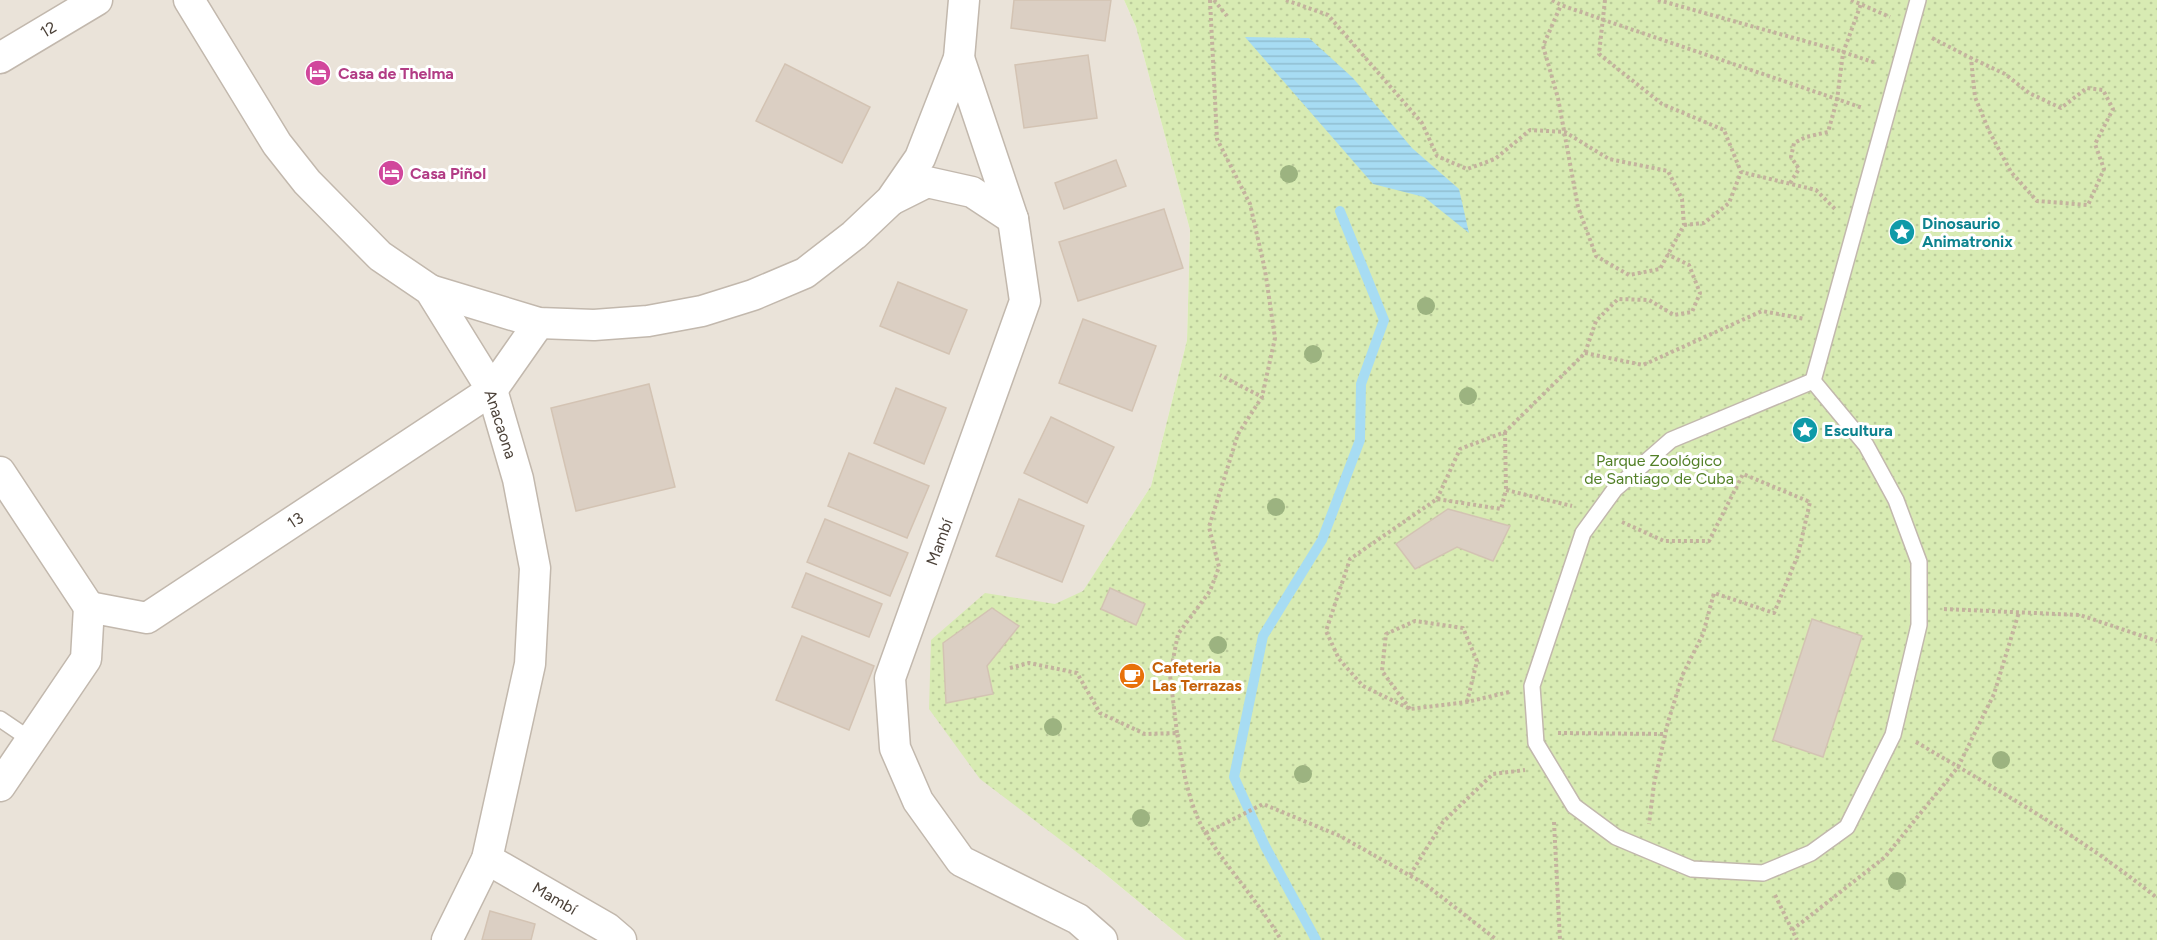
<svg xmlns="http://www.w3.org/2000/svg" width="2157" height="940" font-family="Figtree,sans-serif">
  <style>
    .residential { fill: #eae3d9 }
    .grass { fill: url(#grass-dots) }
    .water { fill: url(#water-rules) }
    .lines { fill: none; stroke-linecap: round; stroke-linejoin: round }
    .stream { stroke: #a7dcf3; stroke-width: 10 }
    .building { fill: #dbcfc3; stroke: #d3c3b3; stroke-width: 1.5 }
    .lane-casing { stroke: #c2b8ad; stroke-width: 18 }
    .street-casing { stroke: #c2b8ad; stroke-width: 33 }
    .path { stroke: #c4b29e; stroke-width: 4; stroke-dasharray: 3 3; stroke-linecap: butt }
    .lane { stroke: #fff; stroke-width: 15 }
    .street { stroke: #fff; stroke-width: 30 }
    .tree { fill: #9cb380 }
    .labels { text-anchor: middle; stroke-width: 6; stroke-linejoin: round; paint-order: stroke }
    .street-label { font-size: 16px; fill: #4b4138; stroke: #fff }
    .hotel-label { font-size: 16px; font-weight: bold; fill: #b23c85; stroke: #fff; text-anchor: start }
    .culture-label { font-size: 16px; font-weight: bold; fill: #0d838f; stroke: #fff; text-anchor: start }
    .park-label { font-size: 16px; fill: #538028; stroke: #fff }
    .food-label { font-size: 16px; font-weight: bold; fill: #c56008; stroke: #fff; text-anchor: start }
  </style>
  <defs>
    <pattern id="grass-dots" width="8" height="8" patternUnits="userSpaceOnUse" patternTransform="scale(1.5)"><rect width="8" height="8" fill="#d8ebb3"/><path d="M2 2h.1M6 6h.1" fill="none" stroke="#bbcb9b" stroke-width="1.8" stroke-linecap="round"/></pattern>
    <pattern id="water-rules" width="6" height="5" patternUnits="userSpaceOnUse" patternTransform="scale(1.5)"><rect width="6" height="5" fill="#a7dcf3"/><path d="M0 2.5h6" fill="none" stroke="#91bed1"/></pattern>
  </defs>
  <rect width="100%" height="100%" fill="#f6f1eb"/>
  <path class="residential" d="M0,0H1124L1136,27L1190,230L1187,340L1151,486L1073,607L1099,869L1185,940H0Z"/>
  <path class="grass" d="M1124,0H2157V940H1185L1099,869L980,779L929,709L931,640L985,593L1055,604L1083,591L1151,486L1187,340L1190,230L1136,27Z"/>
  <path class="water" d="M1245,37L1309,38L1353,78L1412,148L1459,189L1469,233L1424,197L1373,184Z"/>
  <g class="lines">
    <path class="stream" d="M1316,940L1265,846L1234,777L1263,636L1322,540L1360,440L1361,384L1384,320L1340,211"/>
  </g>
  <g class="building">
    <path d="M1014,0H1111L1105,41L1011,28Z"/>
    <path d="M1088,55L1097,118L1024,128L1015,65Z"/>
    <path d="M785,64L870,107L842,163L756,121Z"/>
    <path d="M1116,160L1126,186L1064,209L1055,183Z"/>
    <path d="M1164,209L1183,268L1078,301L1059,242Z"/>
    <path d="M898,282L967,310L949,354L880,326Z"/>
    <path d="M1083,319L1156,346L1132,411L1059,383Z"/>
    <path d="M649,384L675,487L576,511L551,408Z"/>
    <path d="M896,388L946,408L924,464L874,443Z"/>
    <path d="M1051,417L1114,447L1087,503L1024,473Z"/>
    <path d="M849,453L929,486L907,538L828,506Z"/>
    <path d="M1019,499L1084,526L1062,582L996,556Z"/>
    <path d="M1448,509L1510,526L1493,561L1457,547L1415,569L1396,544Z"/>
    <path d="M825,519L908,553L890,596L807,562Z"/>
    <path d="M806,573L882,604L869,637L792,607Z"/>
    <path d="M1110,588L1145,604L1136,625L1101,609Z"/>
    <path d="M992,608L1019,626L987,666L993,694L946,703L943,643Z"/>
    <path d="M1812,619L1862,636L1823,757L1773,740Z"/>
    <path d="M802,636L874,666L849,730L776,700Z"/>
    <path d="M490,911L535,924L531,940H482Z"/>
  </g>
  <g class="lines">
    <g class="lane-casing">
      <g id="lane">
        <path d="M1813,381L1866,445L1896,500L1919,562V625L1893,735L1847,827L1811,853L1763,873L1692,869L1616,837L1574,806L1536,743L1532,686L1583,533L1615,489L1671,440Z"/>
        <path d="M1813,381L1918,0"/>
        <path d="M0,719L31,740"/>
      </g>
    </g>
    <g class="street-casing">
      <g id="street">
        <path d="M189,0L277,144L307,182L380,256L430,290L492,390L518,479L535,568L530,664L487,859L447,940"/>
        <path d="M0,58L97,0"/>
        <path d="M959,58L1013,219L1025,301L890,678L895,748L918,801L961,861L1078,919L1102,940"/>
        <path d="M893,199L927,182L972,192L1013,219"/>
        <path d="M430,290L539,323L594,325L648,321L702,311L753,295L805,273L854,235L891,200L920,158L959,58L964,0"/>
        <path d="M0,472L89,607"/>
        <path d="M0,786L86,659L89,607L147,618L492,390L539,323"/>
        <path d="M487,859L607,928L621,940"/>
      </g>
    </g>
    <g class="path">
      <path d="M1210,0L1217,139L1250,204L1265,270L1275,338L1262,397"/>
      <path d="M1214,0L1227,16"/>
      <path d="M1286,0L1328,15L1422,123L1437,156L1467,169L1495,159L1530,130L1565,132L1609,159L1668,171L1682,199L1684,225L1660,269L1629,275L1596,256L1578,207L1558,98L1543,46L1561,5"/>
      <path d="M1552,0L1561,5L1604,20L1863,108"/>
      <path d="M1605,0L1599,54L1662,104L1724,130L1741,172L1816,190L1836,210"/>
      <path d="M1658,0L1837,50L1876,63"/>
      <path d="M1851,0L1890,17"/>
      <path d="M1932,38L1971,58L1975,97L1989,131L2011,172L2037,201L2088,205L2104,169L2095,144L2113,109L2103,90L2087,88L2061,108L2029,93L2005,74L1971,58"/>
      <path d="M1790,183L1799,169L1791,157L1794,143L1806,137L1828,132L1837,100L1843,53L1861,4"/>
      <path d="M1684,225L1704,223L1729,203L1741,172"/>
      <path d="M1585,353L1643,365L1762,311L1805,319"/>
      <path d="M1505,432L1506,490"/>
      <path d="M1437,499L1460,449L1505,432L1585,353L1596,321L1618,299L1649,300L1674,315L1692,312L1700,293L1689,265L1667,254"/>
      <path d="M1622,522L1664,541H1709L1743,474L1810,502L1798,555L1774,613L1714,593L1703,634L1683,674L1668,722L1654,784L1649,824"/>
      <path d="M1944,609L2080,615L2157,641"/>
      <path d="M1010,668L1029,663L1077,673L1100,713L1145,734L1177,733C1183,768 1188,804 1206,834C1229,871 1259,902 1281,940"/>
      <path d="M1509,692L1467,702L1410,709L1363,686L1339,659L1326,631L1350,559L1437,499L1501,509L1506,490L1572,506"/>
      <path d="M1410,709L1382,671L1386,634L1415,621L1463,628L1477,661L1467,702"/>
      <path d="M1177,733L1170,675L1178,634L1210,591L1219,567L1209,527L1238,434L1262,397L1220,375"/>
      <path d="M1558,733L1665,734"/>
      <path d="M1916,742C1999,791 2082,837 2157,898"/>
      <path d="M1554,822L1560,940"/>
      <path d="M1206,833L1263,804L1340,836L1425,884L1497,940"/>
      <path d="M1410,875L1443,822L1493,774L1525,770"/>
      <path d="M1775,895L1797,940"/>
      <path d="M1792,930L1885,857L1958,767L1994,694L2019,612"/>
    </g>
    <use href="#lane" class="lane"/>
    <use href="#street" class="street"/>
  </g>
  <g class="tree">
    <circle cx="1289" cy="174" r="9"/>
    <circle cx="1426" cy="306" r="9"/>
    <circle cx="1313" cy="354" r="9"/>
    <circle cx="1468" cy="396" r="9"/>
    <circle cx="1276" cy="507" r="9"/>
    <circle cx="1218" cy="645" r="9"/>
    <circle cx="1053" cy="727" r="9"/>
    <circle cx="2001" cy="760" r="9"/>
    <circle cx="1303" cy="774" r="9"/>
    <circle cx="1141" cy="818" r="9"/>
    <circle cx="1897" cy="881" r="9"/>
  </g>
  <defs>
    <g id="hotel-disc" transform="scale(1.35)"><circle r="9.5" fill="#d1479c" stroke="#fff"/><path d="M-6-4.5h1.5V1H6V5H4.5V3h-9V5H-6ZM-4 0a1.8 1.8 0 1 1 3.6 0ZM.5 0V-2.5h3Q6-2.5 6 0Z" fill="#fff"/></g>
    <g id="sight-disc" transform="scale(1.35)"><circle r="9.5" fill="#0f9aa8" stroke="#fff"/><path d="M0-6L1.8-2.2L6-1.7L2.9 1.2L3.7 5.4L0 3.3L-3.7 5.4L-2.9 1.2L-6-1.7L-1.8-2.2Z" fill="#fff"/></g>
    <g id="cafe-disc" transform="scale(1.35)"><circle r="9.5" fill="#e8710a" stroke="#fff"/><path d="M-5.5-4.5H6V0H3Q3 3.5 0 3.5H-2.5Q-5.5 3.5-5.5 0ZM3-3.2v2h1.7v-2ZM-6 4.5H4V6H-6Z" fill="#fff"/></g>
  </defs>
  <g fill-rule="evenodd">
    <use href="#hotel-disc" x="318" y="73"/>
    <use href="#hotel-disc" x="391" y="173"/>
    <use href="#sight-disc" x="1902" y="232"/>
    <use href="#sight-disc" x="1805" y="430"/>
    <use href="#cafe-disc" x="1132" y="676"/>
  </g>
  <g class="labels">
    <g class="street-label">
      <text transform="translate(48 29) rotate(-31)" y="6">12</text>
      <text transform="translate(501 424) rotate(72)" y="6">Anacaona</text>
      <text transform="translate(295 520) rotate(-33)" y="6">13</text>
      <text transform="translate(939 542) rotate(-70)" y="6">Mambí</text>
      <text transform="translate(555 898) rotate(30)" y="6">Mambí</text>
    </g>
    <g class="hotel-label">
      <text x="338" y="79">Casa de Thelma</text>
      <text x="410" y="179">Casa Piñol</text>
    </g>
    <g class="culture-label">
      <text x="1922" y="229">Dinosaurio<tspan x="1922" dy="18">Animatronix</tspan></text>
      <text x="1824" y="436">Escultura</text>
    </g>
    <g class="park-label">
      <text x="1659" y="466">Parque Zoológico<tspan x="1659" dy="18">de Santiago de Cuba</tspan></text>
    </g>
    <g class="food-label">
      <text x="1152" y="673">Cafeteria<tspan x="1152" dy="18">Las Terrazas</tspan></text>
    </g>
  </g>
</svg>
